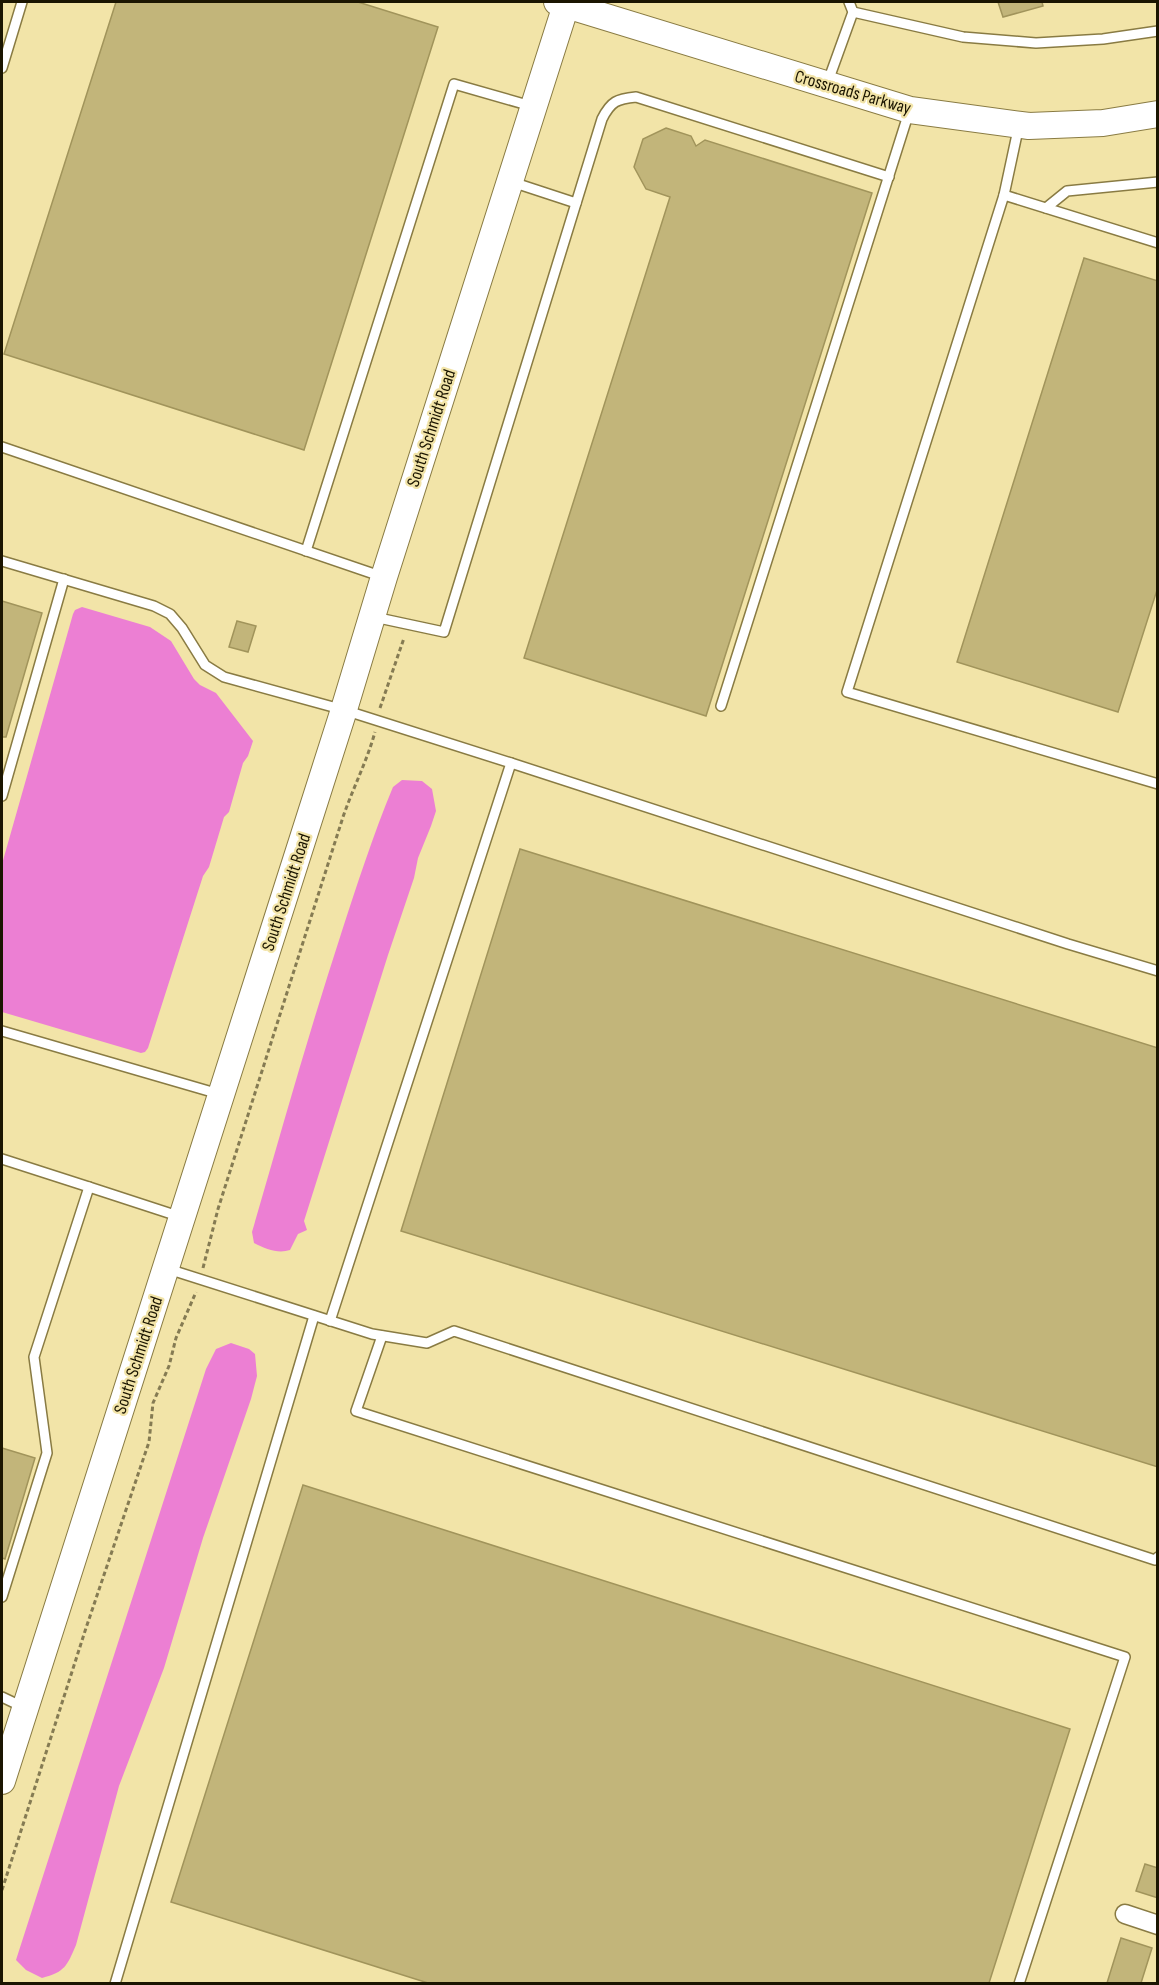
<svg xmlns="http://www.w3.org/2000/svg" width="1159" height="1985" font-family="'Sofia Sans Condensed',sans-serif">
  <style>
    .water { fill: #ec7fd3 }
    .building { fill: #c2b57a; stroke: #a1945b; stroke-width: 1.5 }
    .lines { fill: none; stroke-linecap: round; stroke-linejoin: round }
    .lane-casing { stroke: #897b43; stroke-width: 12 }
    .street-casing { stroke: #897b43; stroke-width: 21 }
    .secondary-casing { stroke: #897b43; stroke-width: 28 }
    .path { stroke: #857b53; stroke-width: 3; stroke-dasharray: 4.5 3; stroke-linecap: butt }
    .lane { stroke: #fff; stroke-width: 9 }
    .street { stroke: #fff; stroke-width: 18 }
    .secondary { stroke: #fff; stroke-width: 26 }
    .labels { text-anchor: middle; stroke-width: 4.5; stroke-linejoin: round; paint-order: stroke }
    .street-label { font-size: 18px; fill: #1b1501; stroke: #f2e4a8 }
  </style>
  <rect width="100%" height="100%" fill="#f2e4a8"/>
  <g class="water">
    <path d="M82,607L150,627L171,641L194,679L200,685L216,693L253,741L248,756L243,763L229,812L224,817L209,867L203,876L148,1048L145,1052L141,1053L2,1012V864L73,614L75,610Z"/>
    <path d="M402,780L422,781L432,789L436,811L431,826L418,858L414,878L388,955L304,1221L307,1230L298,1234L290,1250C278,1254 266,1249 254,1243L252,1232C281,1132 309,1032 341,934C357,885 373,835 393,787Z"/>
    <path d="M231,1343L249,1349L255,1354L257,1376L251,1399L203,1538L164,1668L119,1786L76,1945C67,1966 65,1972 42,1978L26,1970L16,1960L206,1369L216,1349Z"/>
  </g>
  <g class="building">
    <path d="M116,2H358L438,27L304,450L4,354Z"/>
    <path d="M998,2H1042L1043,6L1003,17Z"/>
    <path d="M666,128L691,136L696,146L705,140L872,193L706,716L524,658L670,197L646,189L634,167L643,139Z"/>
    <path d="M1084,258L1158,281V587L1118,712L957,662Z"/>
    <path d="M2,601L42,613L6,737H2Z"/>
    <path d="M237,621L256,626L248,652L229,647Z"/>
    <path d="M520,849L1158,1048V1467L401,1231Z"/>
    <path d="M2,1448L35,1458L5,1559L2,1558Z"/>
    <path d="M303,1485L1070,1729L989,1983H428L171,1902Z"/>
    <path d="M1145,1864L1158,1868V1898L1136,1891Z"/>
    <path d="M1121,1938L1152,1948L1141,1983H1107Z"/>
  </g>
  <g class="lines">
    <g class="lane-casing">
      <g id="lane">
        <path d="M853,12L963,37L1036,43L1103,39L1158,31"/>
        <path d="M2,68L22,2"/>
        <path d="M827,84L853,12L849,2"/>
        <path d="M1019,125L1004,195L1158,243"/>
        <path d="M512,182L576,203"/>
        <path d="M1004,195L847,692L1158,784"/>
        <path d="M1046,208L1067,191L1158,182"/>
        <path d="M2,447L383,577"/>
        <path d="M306,551L454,84L531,106"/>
        <path d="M2,561L154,606L170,614L182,628L205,665L224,677L344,710L511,763L330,1321"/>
        <path d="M374,617L444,632L602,119C611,101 617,99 636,97L889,177"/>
        <path d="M721,706L909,112"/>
        <path d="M511,763L1068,944L1158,971"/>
        <path d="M2,796L64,579"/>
        <path d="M2,1031L219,1094"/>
        <path d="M2,1159L89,1187L34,1357L47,1453L2,1597"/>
        <path d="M89,1187L181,1217"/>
        <path d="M168,1269L372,1334L427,1343L454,1331L1155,1560L1158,1557"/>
        <path d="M382,1336L356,1411L1125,1657L1019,1984"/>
        <path d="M2,1697L23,1707"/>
        <path d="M115,1984L314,1316"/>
      </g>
    </g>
    <g class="street-casing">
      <path id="street" d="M1125,1914L1158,1925"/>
    </g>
    <g class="secondary-casing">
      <g id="secondary">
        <path d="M557,2L910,110L1029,126L1103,123L1158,114"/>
        <path d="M2,1781L342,716L384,577L567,2"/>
      </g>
    </g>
    <g class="path">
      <path d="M380,708L404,638"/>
      <path d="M203,1268L218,1209L343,817C353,788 367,761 375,732"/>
      <path d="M2,1890L86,1628L149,1442L153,1403L169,1366L176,1338L196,1292"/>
    </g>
    <use href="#lane" class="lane"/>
    <use href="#street" class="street"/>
    <use href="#secondary" class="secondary"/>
  </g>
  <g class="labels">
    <g class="street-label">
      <text transform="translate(853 92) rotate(16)" y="6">Crossroads Parkway</text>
      <text transform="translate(431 428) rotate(-72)" y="6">South Schmidt Road</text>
      <text transform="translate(286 892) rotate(-72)" y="6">South Schmidt Road</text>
      <text transform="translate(138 1355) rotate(-72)" y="6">South Schmidt Road</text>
    </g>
  </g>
  <rect width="1159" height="1985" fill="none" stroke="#1b1501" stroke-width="6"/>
</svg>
